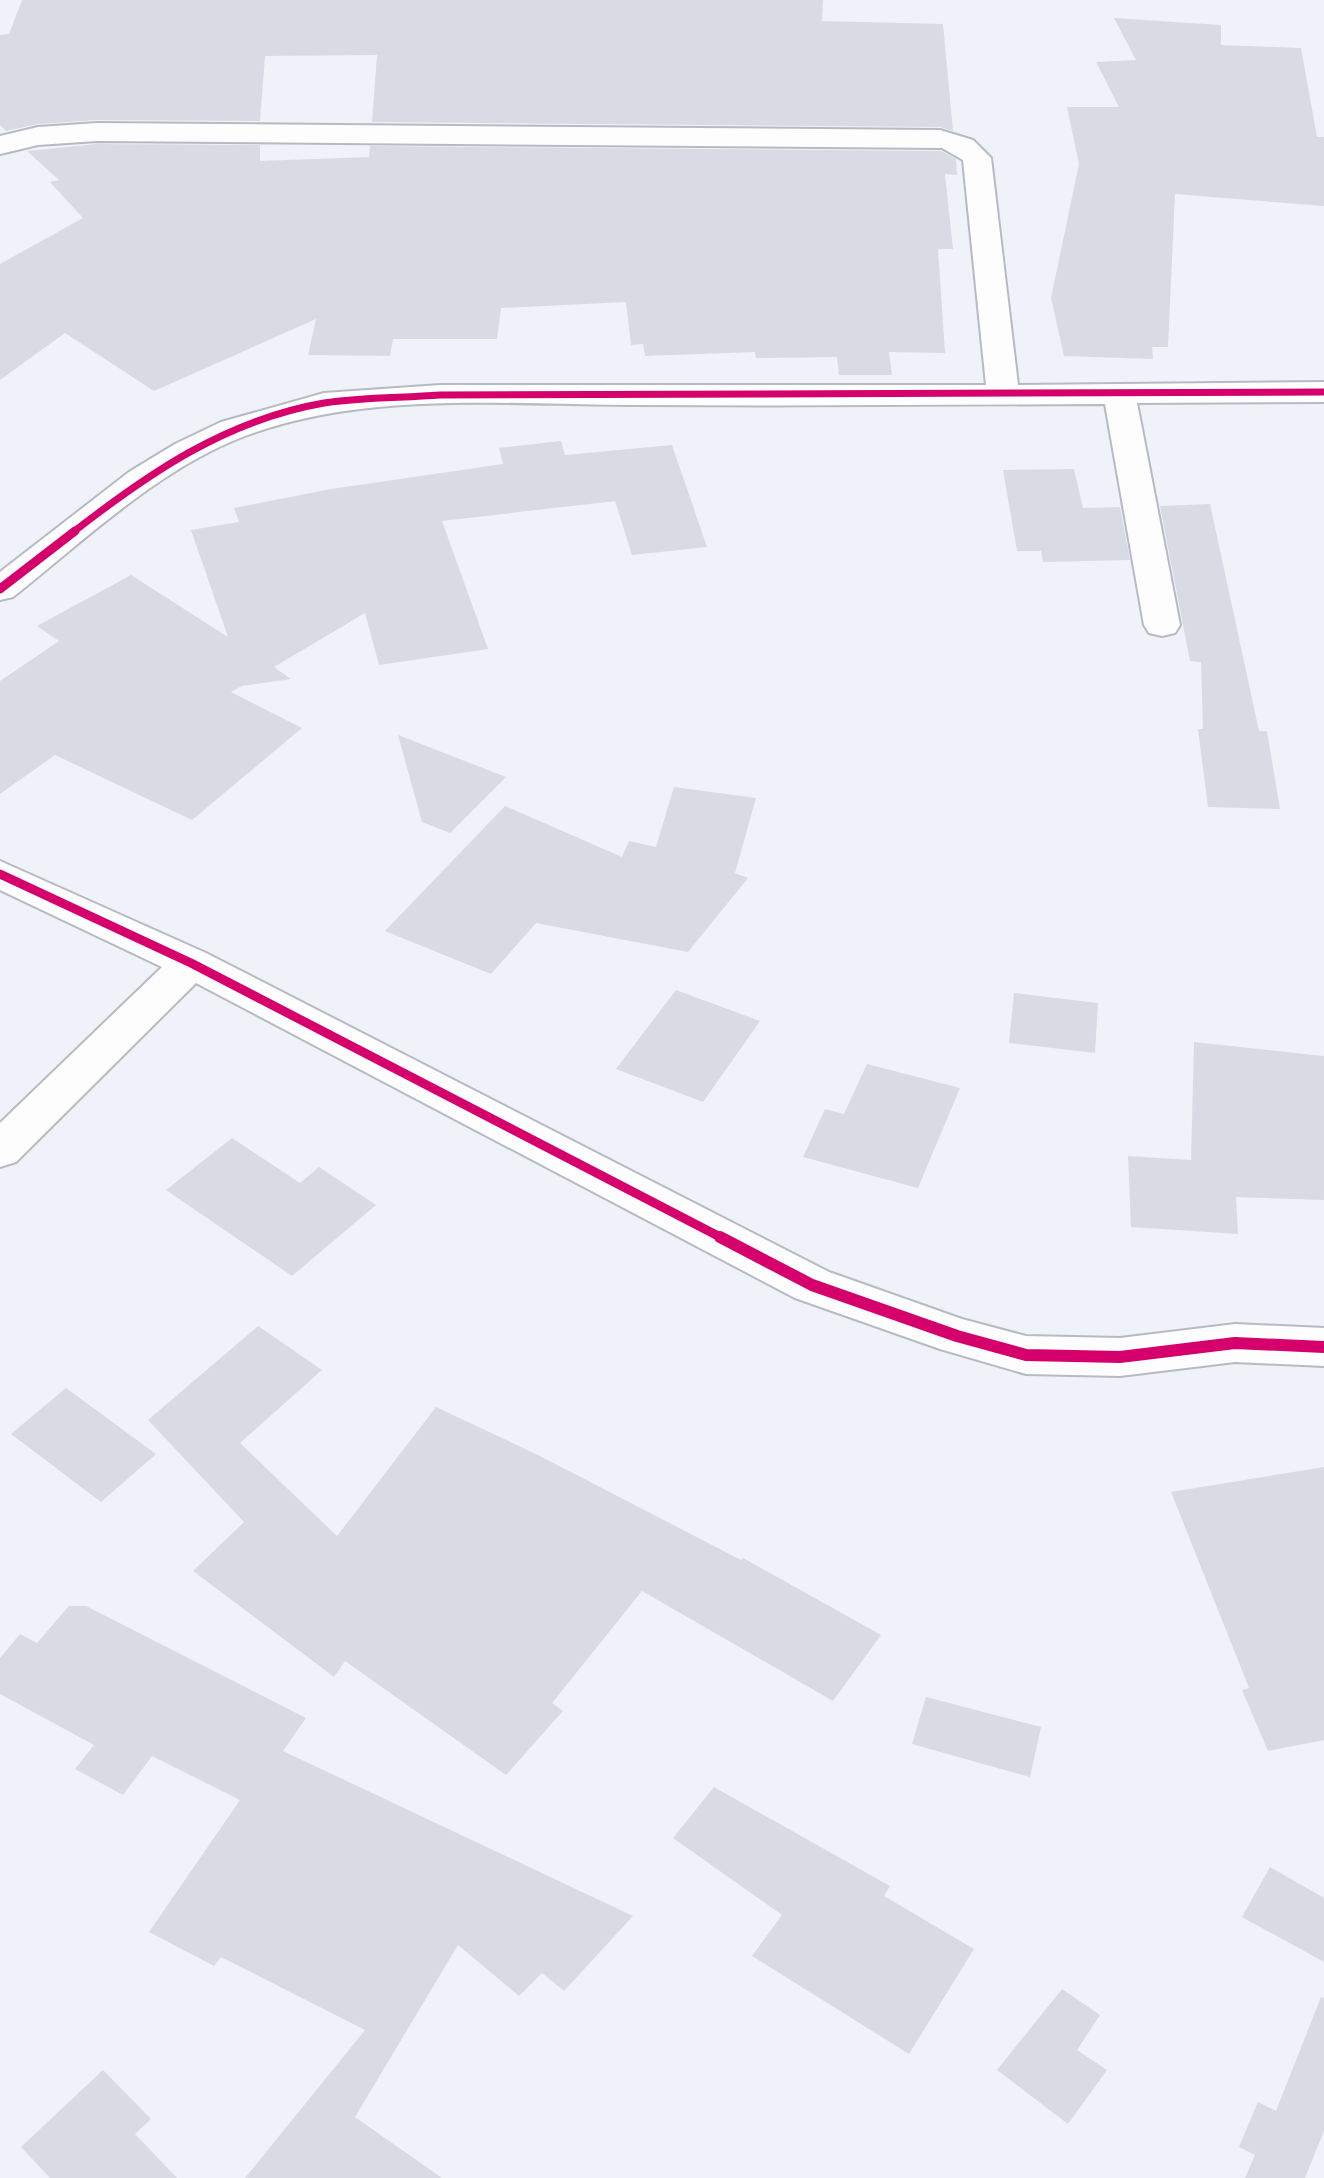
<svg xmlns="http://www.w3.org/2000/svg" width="1324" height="2178" font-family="'Titillium Web',sans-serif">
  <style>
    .building { fill: #d8dbe4 }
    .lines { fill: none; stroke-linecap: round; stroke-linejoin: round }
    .minor-casing { stroke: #b7bac3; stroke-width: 4 }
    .minor { fill: #fdfdfe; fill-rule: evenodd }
    .cycleway-far2-casing { stroke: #fefefe; stroke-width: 10 }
    .cycleway-far1-casing { stroke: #fefefe; stroke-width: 14 }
    .cycleway-casing { stroke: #fefefe; stroke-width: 17 }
    .cycleway-far2 { stroke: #d6006c; stroke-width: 7 }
    .cycleway-far1 { stroke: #d6006c; stroke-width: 9 }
    .cycleway { stroke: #d6006c; stroke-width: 12 }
  </style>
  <rect width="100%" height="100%" fill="#f0f2f9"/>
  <g class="building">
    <path d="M22,0H823L822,21L943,24L953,131L940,127L372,122L377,55L265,56L260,121L97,120L38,124L6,131L0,125V35L9,34Z"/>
    <path d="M1114,18L1221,25V45L1301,48L1317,137H1324V206L1175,194L1168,347H1152L1153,359L1064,356L1051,298L1079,164L1067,107H1119L1096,62L1136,60Z"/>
    <path d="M97,144L260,145V161L369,157L370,146L941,151L956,159L957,175L945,174L953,249H938L945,353L889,352L892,375H839L837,357L756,358L755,352L645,356L643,344L631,345L626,302L501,308L497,339H393L390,356L308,355L316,319L154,391L65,333L0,380V264L83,218L50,182L59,180L27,151Z"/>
    <path d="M561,441L565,455L672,445L707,547L632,555L615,501L442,521L488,649L379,665L365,613L274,667L291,679L242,686L231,692L302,728L192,820L55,755L0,794V681L59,641L37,626L131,575L228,637L191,530L239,522L234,508L331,489L503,464L499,448Z"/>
    <path d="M1074,469L1083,508L1120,507L1130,560L1043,562L1041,551H1017L1003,470Z"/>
    <path d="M1210,504L1259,731H1267L1280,809L1208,807L1198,729H1203L1201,662L1190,661L1160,506Z"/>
    <path d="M398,735L506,777L450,833L422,822Z"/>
    <path d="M674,787L756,798L735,873L748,878L688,952L536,923L491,974L385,931L505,806L622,857L629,841L656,847Z"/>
    <path d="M676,990L760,1021L703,1102L616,1069Z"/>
    <path d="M1014,993L1098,1003L1095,1053L1009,1043Z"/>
    <path d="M1194,1042L1324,1056V1200L1236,1197L1238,1234L1131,1227L1128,1156L1191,1160Z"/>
    <path d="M867,1064L960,1088L918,1188L803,1157L825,1109L844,1114Z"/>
    <path d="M232,1138L300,1183L319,1167L376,1205L292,1276L166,1190Z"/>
    <path d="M258,1326L322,1370L240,1443L337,1536L436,1407L538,1455L741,1560L743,1558L881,1635L833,1701L642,1591L552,1703L563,1711L506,1775L345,1661L334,1677L193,1571L244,1522L148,1420Z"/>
    <path d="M66,1388L156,1454L101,1502L11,1434Z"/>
    <path d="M1324,1467V1740L1268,1751L1242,1690L1249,1688L1171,1492Z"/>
    <path d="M69,1606H86L306,1718L283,1751L633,1916L564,1991L542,1973L519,1996L458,1945L355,2117L442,2178H245L365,2030L221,1957L214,1966L149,1932L240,1800L152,1756L123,1795L75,1769L94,1745L0,1694V1658L20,1634L37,1643Z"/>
    <path d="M926,1697L1041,1727L1030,1777L912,1744Z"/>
    <path d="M714,1787L890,1886L884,1896L974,1949L909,2054L752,1956L782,1915L673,1838Z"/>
    <path d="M1270,1867L1324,1898V1962L1242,1917Z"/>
    <path d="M1062,1989L1100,2015L1077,2050L1107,2070L1068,2124L997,2070Z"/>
    <path d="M1321,1997L1324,1998V2131L1305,2178H1245L1255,2155L1239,2147L1258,2102L1276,2111Z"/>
    <path d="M103,2070L151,2119L135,2134L177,2178H50L21,2147Z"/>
  </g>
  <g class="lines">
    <g class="minor-casing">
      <g id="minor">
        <path d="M97,123L940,130L973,140L991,158L1018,385L1324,382V402L1137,403L1180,625L1175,633L1162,636L1149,633L1144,625L1105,404C948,405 791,406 634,405C506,405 367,390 245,436C158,469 85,540 13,597L0,600V572L129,472L175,444L221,422L324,393L440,385H986L963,160L942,148L97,141L38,145L0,154V136L38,127Z"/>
        <path d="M0,861L206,953L829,1272L962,1319L1026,1336L1120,1338L1235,1324L1324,1328V1366L1235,1362L1120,1376L1026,1374L940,1349L795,1298L196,983L16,1162L0,1167V1123L162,967L0,890Z"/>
      </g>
    </g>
    <use href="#minor" class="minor"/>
    <g class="cycleway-far2-casing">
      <path id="cycleway-far2" d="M72,533C149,473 226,420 324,403C362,397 402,398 440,395L1324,392"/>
    </g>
    <g class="cycleway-far1-casing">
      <g id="cycleway-far1">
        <path d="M0,589L75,531"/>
        <path d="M0,874L191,963L724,1239"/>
      </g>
    </g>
    <g class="cycleway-casing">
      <path id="cycleway" d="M720,1237L812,1285L957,1336L1026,1355L1120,1357L1235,1343L1324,1347"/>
    </g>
    <use href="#cycleway-far2" class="cycleway-far2"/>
    <use href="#cycleway-far1" class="cycleway-far1"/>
    <use href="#cycleway" class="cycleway"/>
  </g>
</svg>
